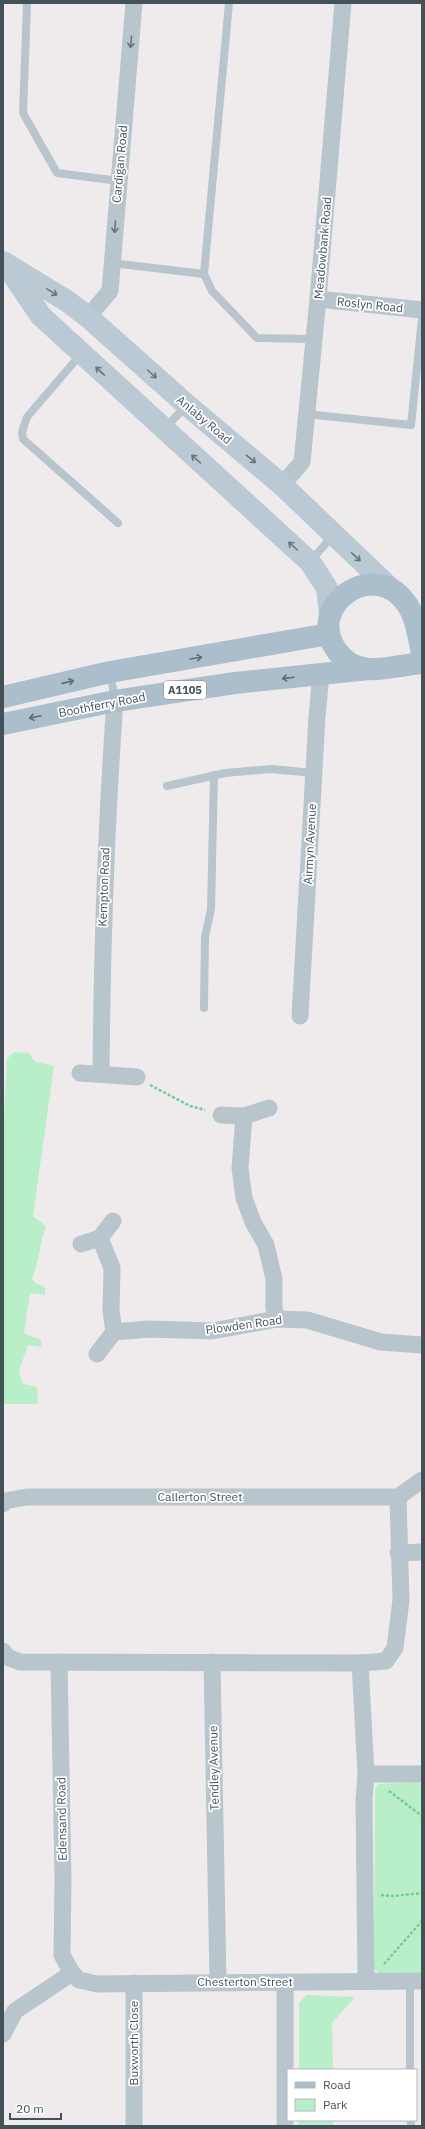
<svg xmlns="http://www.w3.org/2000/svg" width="425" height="2129" font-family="'IBM Plex Sans',sans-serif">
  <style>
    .green { fill: #b8efc8 }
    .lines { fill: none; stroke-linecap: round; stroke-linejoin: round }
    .path { stroke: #6fcd97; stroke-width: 2.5; stroke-dasharray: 3 2; stroke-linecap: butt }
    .service { stroke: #b9c5cc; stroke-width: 8 }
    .minor { stroke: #b9c5cc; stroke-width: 17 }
    .secondary { stroke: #bbc9d4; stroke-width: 22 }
    .primary { stroke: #aabecc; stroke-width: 22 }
    .oneway { stroke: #67747c }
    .oneway2 { stroke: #68757e }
    .oneway3 { stroke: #5e6c76 }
    .labels { text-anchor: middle; stroke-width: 3.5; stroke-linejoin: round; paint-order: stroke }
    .shield { fill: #fff; stroke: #7c858b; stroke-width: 1 }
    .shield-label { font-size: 11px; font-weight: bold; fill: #445159 }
    .street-label { font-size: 12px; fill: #445159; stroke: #fff }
  </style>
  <rect width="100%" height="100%" fill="#efebec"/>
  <g class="green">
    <path d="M14,1052L29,1053L34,1061L54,1066L33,1216L46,1226C39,1243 40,1261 32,1278L35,1283L45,1287V1295L30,1293L24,1333L41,1340V1347L28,1345L19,1371L23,1384L37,1387L38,1404H3V1135L7,1059Z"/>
    <path d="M418,1782L422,1784V1976L383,1978L374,1968L375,1789L378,1784Z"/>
    <path d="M306,1995L355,1997L332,2023L333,2070H299V2004Z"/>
    <path d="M299,2120H333V2126H298Z"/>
  </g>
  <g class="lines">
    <g class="path">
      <path d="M150,1085L190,1106L205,1110"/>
      <path d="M389,1791L422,1816"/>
      <path d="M381,1895L393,1896L422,1893"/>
      <path d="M384,1964L422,1921"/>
    </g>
    <g class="service">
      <path d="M27,3L23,113L57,173L119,181"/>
      <path d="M112,263L204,274L229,3"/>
      <path d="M204,274L212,291L257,338L313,339"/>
      <path d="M81,354L27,417L22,432L23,439L118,523"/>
      <path d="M306,414L411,425L422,319"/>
      <path d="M165,428L186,406"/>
      <path d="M310,562L333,535"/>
      <path d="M110,673L115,699"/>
      <path d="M167,786L225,773L271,769L314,773"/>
      <path d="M204,1008L205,937L211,909L214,775"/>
      <path d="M410,1981V2070"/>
      <path d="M411,2120V2126"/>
    </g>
    <g class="minor">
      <path d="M318,299L422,310"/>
      <path d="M88,317L110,291L134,3"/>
      <path d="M282,485L302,462L318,299L343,3"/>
      <path d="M300,1016L317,717L321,673"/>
      <path d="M80,1073L137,1077"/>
      <path d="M101,1074C102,949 106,825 115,701"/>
      <path d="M221,1115L244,1116L269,1108"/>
      <path d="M244,1116L240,1168L244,1198L253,1222L266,1245L274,1279V1308L277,1319"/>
      <path d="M100,1238L112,1268L111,1311L114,1332"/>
      <path d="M81,1244L100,1238L113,1221"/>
      <path d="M97,1354L114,1332L149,1329L212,1331L277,1319L307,1320L381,1342L422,1345"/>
      <path d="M3,1504L5,1501L27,1497H398L422,1480"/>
      <path d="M398,1553L422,1552"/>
      <path d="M3,1651L7,1657L20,1662L360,1663"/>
      <path d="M59,1662L63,1879L62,1955L72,1973L79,1980L97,1984L422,1981"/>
      <path d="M212,1662L218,1982"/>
      <path d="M366,1774L360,1663L386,1661L395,1648L401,1600L398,1497"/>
      <path d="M366,1981L364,1799L366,1774H422"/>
      <path d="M3,2034L15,2011L72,1973"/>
      <path d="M134,2126V1983"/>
      <path d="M285,2126V1982"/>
    </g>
    <g class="secondary">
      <path d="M3,262L67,301L88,317L187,405L282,485L391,589"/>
      <path d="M9,269L41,316L310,562L327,588L330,614"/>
    </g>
    <g class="primary">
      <path d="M422,652C418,636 416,616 406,603C374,557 304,606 337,651C345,662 354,667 368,669C378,671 409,664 422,663"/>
      <path d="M3,697L110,672L329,634"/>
      <path d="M3,724L115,701L235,683L369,669"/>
    </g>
  </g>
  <defs><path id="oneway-shaft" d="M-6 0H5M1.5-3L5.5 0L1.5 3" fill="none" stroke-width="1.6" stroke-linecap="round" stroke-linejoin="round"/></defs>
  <g class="oneway">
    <use href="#oneway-shaft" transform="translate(131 42) rotate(95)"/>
    <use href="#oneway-shaft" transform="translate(115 227) rotate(94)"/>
  </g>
  <g class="oneway2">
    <use href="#oneway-shaft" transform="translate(52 292) rotate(31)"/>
    <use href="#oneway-shaft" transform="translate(100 371) rotate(-137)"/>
    <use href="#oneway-shaft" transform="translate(152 374) rotate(42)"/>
    <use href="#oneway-shaft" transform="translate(196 459) rotate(-138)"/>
    <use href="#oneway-shaft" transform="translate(251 459) rotate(40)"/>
    <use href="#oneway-shaft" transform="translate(293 546) rotate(-138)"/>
    <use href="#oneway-shaft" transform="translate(356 557) rotate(43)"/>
  </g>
  <g class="oneway3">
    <use href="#oneway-shaft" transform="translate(196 658) rotate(-9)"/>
    <use href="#oneway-shaft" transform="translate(288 678) rotate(173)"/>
    <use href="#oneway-shaft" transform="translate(68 682) rotate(-13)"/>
    <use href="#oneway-shaft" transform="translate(35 717) rotate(168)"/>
  </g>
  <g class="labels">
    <rect class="shield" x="164" y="681" width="42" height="18" rx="3"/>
    <g class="shield-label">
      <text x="185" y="694">A1105</text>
    </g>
    <g class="street-label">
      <text transform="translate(120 164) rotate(-85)" y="4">Cardigan Road</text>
      <text transform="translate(323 248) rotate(-85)" y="4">Meadowbank Road</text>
      <text transform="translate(370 305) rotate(6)" y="4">Roslyn Road</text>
      <text transform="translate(204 420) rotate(40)" y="4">Anlaby Road</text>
      <text transform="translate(102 705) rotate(-11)" y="4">Boothferry Road</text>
      <text transform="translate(310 844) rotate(-87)" y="4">Airmyn Avenue</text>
      <text transform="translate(104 887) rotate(-88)" y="4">Kempton Road</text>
      <text transform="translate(244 1325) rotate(-8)" y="4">Plowden Road</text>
      <text x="200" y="1501">Callerton Street</text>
      <text transform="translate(214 1768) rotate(-91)" y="4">Tendley Avenue</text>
      <text transform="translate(62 1819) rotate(-91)" y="4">Edensand Road</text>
      <text x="245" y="1986">Chesterton Street</text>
      <text transform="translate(134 2043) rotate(-90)" y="4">Buxworth Close</text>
    </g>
  </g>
  <rect width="425" height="2129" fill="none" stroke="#445159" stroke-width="8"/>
  <rect x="287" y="2069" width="130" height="52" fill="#ffffff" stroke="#b4b9bd"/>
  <rect x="295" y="2082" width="20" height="6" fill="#aabecc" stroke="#b4b9bd"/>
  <text x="323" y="2089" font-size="12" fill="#445159">Road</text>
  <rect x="295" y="2099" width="20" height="12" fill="#b8efc8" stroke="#b4b9bd"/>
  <text x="323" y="2109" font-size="12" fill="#445159">Park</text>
  <path d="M10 2113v6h51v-6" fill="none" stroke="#445159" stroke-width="2"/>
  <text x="16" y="2113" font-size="12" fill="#445159" stroke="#ffffff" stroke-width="3" paint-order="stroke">20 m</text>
</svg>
